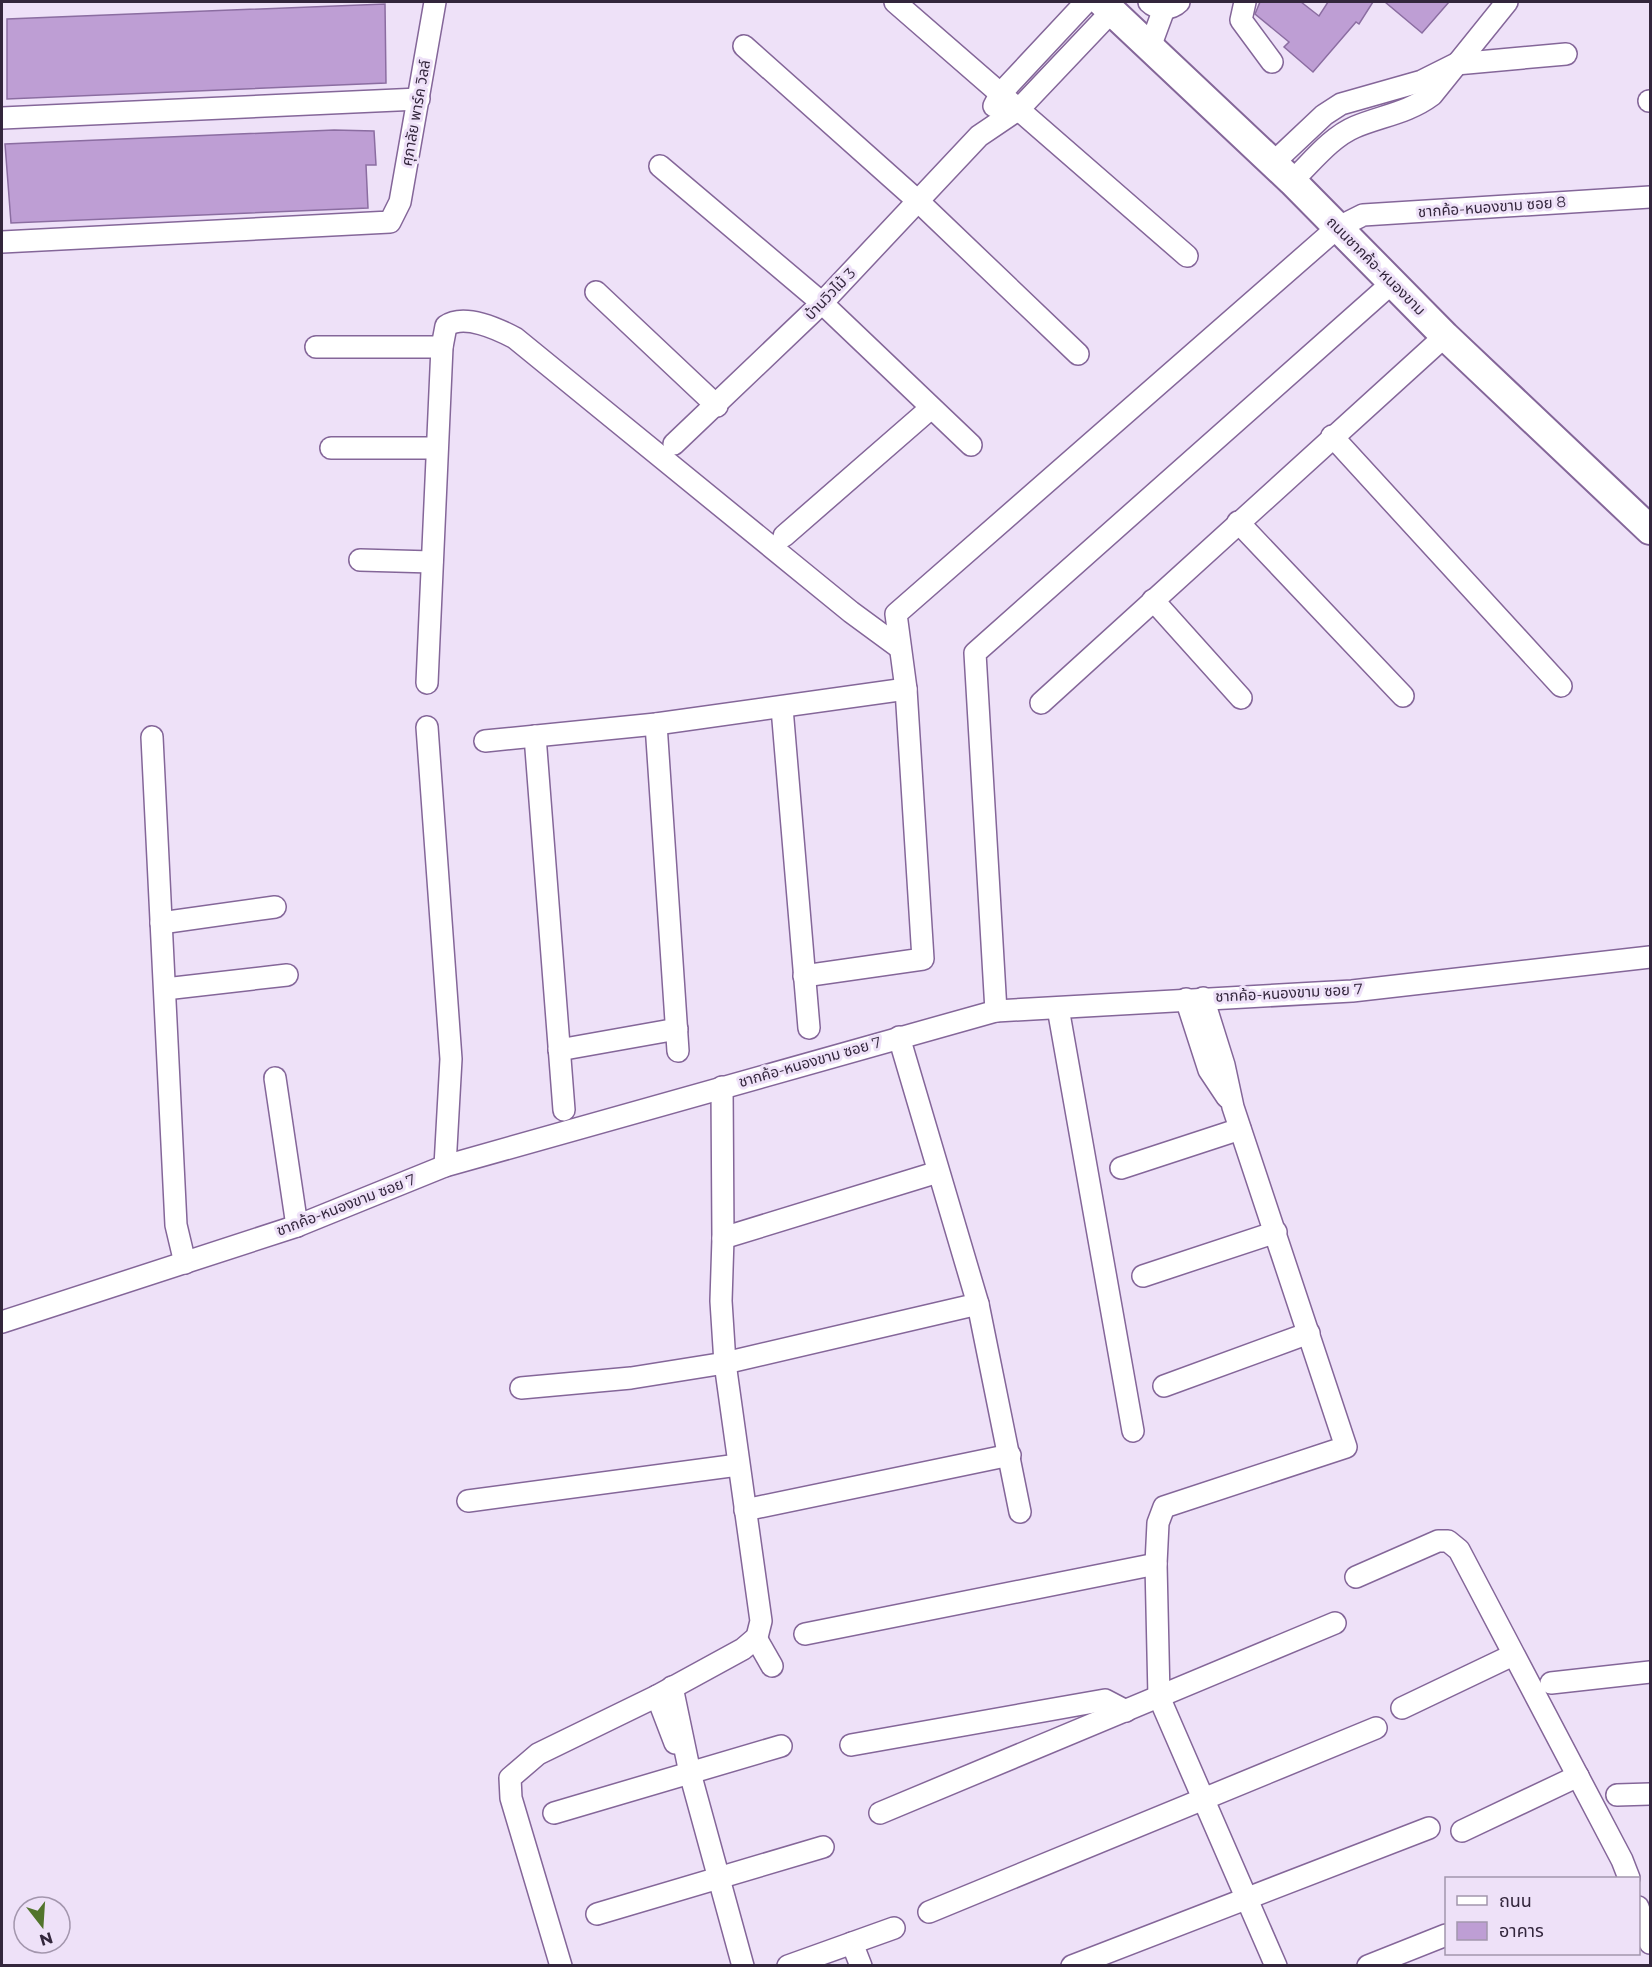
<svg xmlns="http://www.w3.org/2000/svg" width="1652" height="1967" font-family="Montserrat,'Noto Sans Thai',sans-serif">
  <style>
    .building { fill: #be9ed4; stroke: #8b6da1; stroke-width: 1.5 }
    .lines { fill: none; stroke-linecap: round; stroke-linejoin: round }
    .street-casing { stroke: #846699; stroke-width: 24 }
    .secondary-casing { stroke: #846699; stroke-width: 32 }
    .street { stroke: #fff; stroke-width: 21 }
    .secondary { stroke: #fff; stroke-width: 28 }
    .labels { text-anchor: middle; stroke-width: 6; stroke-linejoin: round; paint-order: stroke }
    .street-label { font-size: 15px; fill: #33263c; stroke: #eee1f8 }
  </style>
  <rect width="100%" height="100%" fill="#eee1f8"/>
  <g class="building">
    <path d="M1260,2H1301L1319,16L1328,2H1373L1359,24L1356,22L1313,72L1284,47L1289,42L1255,14Z"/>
    <path d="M1385,2H1449L1422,33Z"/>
    <path d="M385,4L386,83L7,99V19Z"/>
    <path d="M334,130L374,131L376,165H366L368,208L11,223L5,144Z"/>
  </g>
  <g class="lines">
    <g class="street-casing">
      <g id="street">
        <path d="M895,2L1187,256"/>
        <path d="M1149,2C1157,10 1171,10 1179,2"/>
        <path d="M1245,2L1241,20L1272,62"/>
        <path d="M744,46L919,202L1078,354"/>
        <path d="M1150,47L1164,9"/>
        <path d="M1649,101H1650"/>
        <path d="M994,106L1001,93L1086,2"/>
        <path d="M2,118L419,99"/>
        <path d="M1273,163L1324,115L1341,104L1422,81L1456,64L1566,54"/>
        <path d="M660,166L822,303L971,445"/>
        <path d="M1292,181C1311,163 1331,137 1355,127C1381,116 1408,113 1432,95L1507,2"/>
        <path d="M2,242L390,222L400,202L435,2"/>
        <path d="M596,292L717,406"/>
        <path d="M316,347H442"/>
        <path d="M1332,436L1561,686"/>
        <path d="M674,444L822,303L979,136L1019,109L1112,11"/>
        <path d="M331,448H437"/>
        <path d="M1238,522L1403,696"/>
        <path d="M784,536L931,408"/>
        <path d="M360,560L432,562"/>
        <path d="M1153,600L1241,698"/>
        <path d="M427,683L442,347L446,326C464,313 498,329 515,338L851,612L900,648"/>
        <path d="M1041,703L1445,336"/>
        <path d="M782,708L809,1028"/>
        <path d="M656,724L678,1051"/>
        <path d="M427,727L451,1059L445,1166"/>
        <path d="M535,736L564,1110"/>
        <path d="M152,737L176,1225L185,1263"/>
        <path d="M485,741L656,724L906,689"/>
        <path d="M161,923L275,907"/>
        <path d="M804,976L923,959L906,689L896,614L1337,228L1363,215L1650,197"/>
        <path d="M165,989L287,975"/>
        <path d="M1203,998L1224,1065L1233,1107L1346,1447L1164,1507L1158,1523L1156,1564L1159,1697L1276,1966"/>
        <path d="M1186,999L1209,1070L1227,1097"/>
        <path d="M1058,1008L1133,1431"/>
        <path d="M996,1011L975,653L1392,283"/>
        <path d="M899,1037L978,1304L1020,1512"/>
        <path d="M559,1050L677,1029"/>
        <path d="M275,1078L297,1226"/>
        <path d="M1121,1168L1240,1129"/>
        <path d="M723,1238L938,1172"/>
        <path d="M1143,1276L1276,1232"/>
        <path d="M2,1322L297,1226L445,1166L996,1011L1352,991L1650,957"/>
        <path d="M1164,1386L1309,1333"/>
        <path d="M521,1388L631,1378L725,1363L978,1304"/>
        <path d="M468,1501L738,1465"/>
        <path d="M745,1510L1010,1455"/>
        <path d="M1356,1577L1438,1541H1448L1459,1550L1622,1860L1629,1878"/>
        <path d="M805,1634L1156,1564"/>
        <path d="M756,1638L772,1666"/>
        <path d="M1551,1683L1650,1672"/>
        <path d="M672,1687L690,1773L743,1966"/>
        <path d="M657,1696L675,1743"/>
        <path d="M1402,1708L1513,1655"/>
        <path d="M851,1745L1105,1700L1126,1711"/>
        <path d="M1617,1795L1650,1794"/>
        <path d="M554,1813L781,1746"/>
        <path d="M880,1813L1335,1623"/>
        <path d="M1462,1831L1578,1776"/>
        <path d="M1638,1907L1650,1943"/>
        <path d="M929,1912L1376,1728"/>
        <path d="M597,1914L823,1847"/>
        <path d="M852,1943L861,1966"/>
        <path d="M561,1966L511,1798L510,1778L538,1754L657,1696L743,1649L757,1637L761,1621L725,1363L721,1301L723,1238L722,1087"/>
        <path d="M788,1966L894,1928"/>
        <path d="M1072,1966L1429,1828"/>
        <path d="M1368,1966L1446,1935"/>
      </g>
    </g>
    <g class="secondary-casing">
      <path id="secondary" d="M1102,2L1292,181L1445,336L1650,530"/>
    </g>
    <use href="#street" class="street"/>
    <use href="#secondary" class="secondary"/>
  </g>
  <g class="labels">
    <g class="street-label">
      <text transform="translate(416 113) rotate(-80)" y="5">ศุภาลัย พาร์ค วิลล์</text>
      <text transform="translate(1492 207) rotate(-4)" y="5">ชากค้อ-หนองขาม ซอย 8</text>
      <text transform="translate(1376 266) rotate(45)" y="5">ถนนชากค้อ-หนองขาม</text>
      <text transform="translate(830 294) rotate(-46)" y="5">บ้านวิวไม้ 3</text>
      <text transform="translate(1289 993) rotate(-3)" y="5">ชากค้อ-หนองขาม ซอย 7</text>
      <text transform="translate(810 1062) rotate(-16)" y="5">ชากค้อ-หนองขาม ซอย 7</text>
      <text transform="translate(346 1205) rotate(-21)" y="5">ชากค้อ-หนองขาม ซอย 7</text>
    </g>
  </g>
  <rect width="1652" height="1967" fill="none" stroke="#33263c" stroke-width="6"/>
  <rect x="1445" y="1877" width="195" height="78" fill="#eee1f8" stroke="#a396ad" stroke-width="1.5"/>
  <rect x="1457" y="1896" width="30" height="9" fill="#ffffff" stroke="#a396ad" stroke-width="1.5"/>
  <text x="1499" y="1907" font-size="18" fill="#33263c">ถนน</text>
  <rect x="1457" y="1922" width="30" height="18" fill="#be9ed4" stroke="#a396ad" stroke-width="1.5"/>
  <text x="1499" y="1937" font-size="18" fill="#33263c">อาคาร</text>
  <g transform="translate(42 1925) rotate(163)"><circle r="28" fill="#eee1f8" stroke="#a396ad" stroke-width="1.5"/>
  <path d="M0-4.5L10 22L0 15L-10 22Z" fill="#52742c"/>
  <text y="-9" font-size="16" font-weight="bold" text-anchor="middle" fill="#33263c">N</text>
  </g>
</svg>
